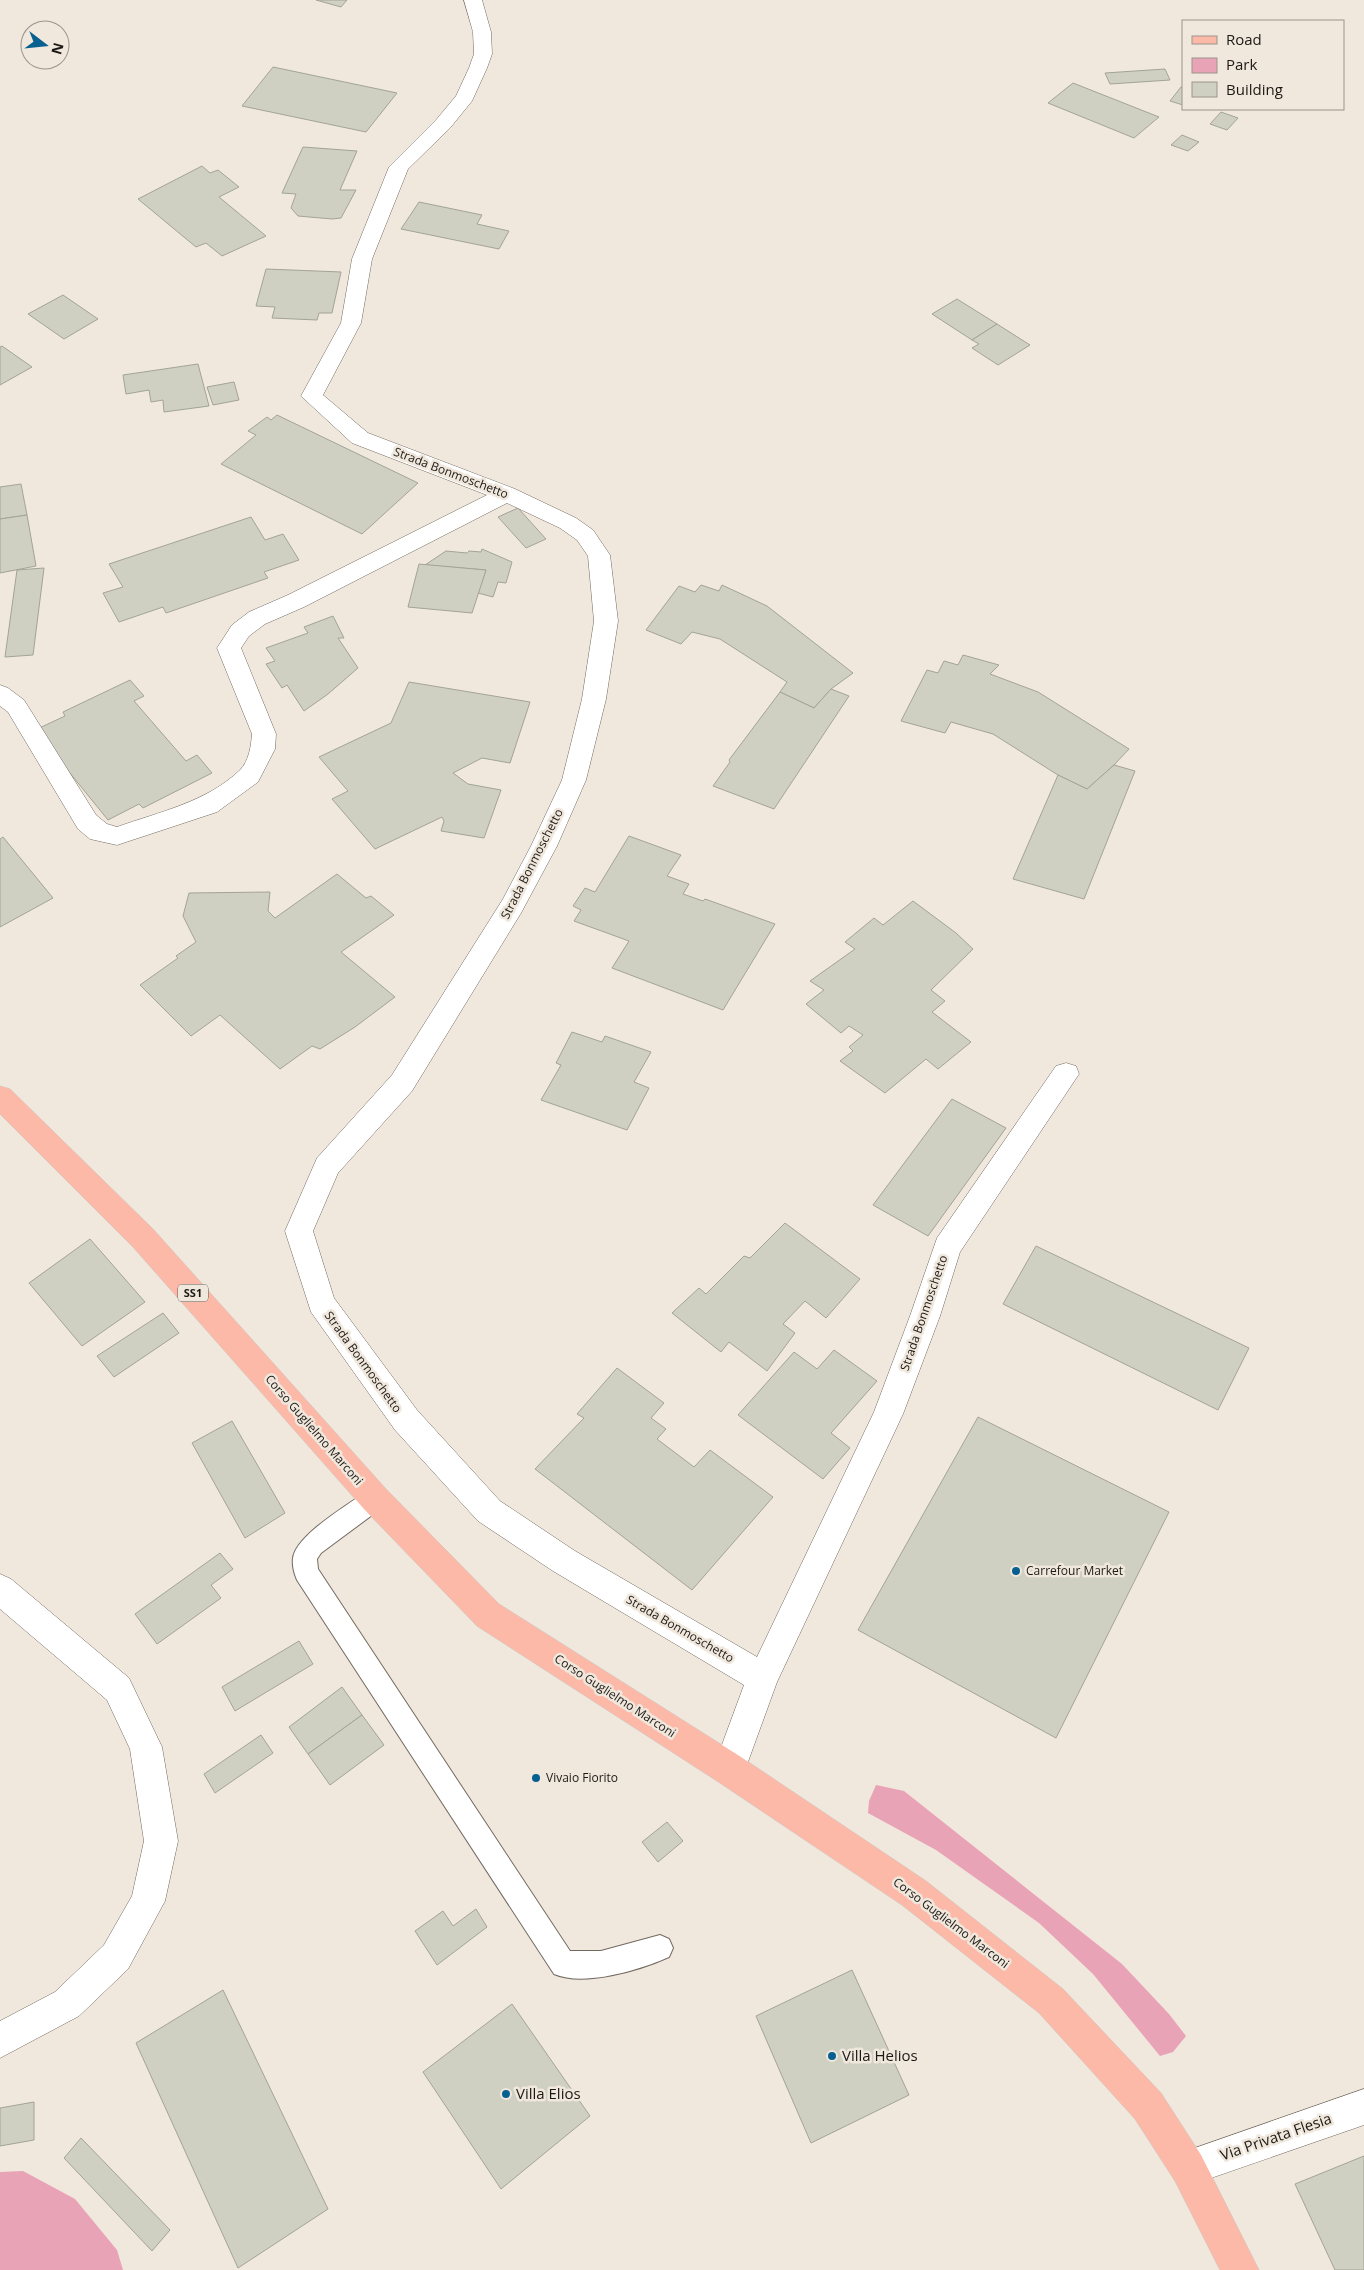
<svg xmlns="http://www.w3.org/2000/svg" width="1364" height="2270" font-family="'Open Sans',sans-serif">
  <style>
    .green { fill: #e9a3b6 }
    .building { fill: #cfcfc2; stroke: #a3a397 }
    .lines { fill: none; stroke-linecap: round; stroke-linejoin: round }
    .service-casing { stroke: #726a61; stroke-width: 2 }
    .minor-casing { stroke: #726a61; stroke-width: 1 }
    .primary-casing { stroke: #c9c8c7; stroke-width: 1 }
    .service { fill: #fff; fill-rule: evenodd }
    .minor { fill: #fff; fill-rule: evenodd }
    .primary { fill: #fcb9a7; fill-rule: evenodd }
    .poi-dot { fill: #086091; stroke: #f0e7dd; stroke-width: 2 }
    .labels { text-anchor: middle; stroke-width: 5; stroke-linejoin: round; paint-order: stroke }
    .shield { fill: #f0e7dd; stroke: #5c5751; stroke-width: 1 }
    .shield-label { font-size: 11px; font-weight: bold; fill: #1c1915 }
    .street-label { font-size: 12px; fill: #1c1915; stroke: #f0e7dd }
    .poi-label { font-size: 12px; fill: #1c1915; stroke: #f0e7dd; text-anchor: start }
    .near-poi-label { font-size: 15px; fill: #1c1915; stroke: #f0e7dd; text-anchor: start }
    .near-street-label { font-size: 15px; fill: #1c1915; stroke: #f0e7dd }
  </style>
  <rect width="100%" height="100%" fill="#f0e7dd"/>
  <g class="green">
    <path d="M876,1785L904,1791L1122,1964L1169,2014L1186,2036L1173,2052L1160,2056L1093,1974L1039,1923L936,1850L868,1813L869,1801Z"/>
    <path d="M23,2171L75,2199L117,2250L123,2270H0V2172Z"/>
  </g>
  <g class="building">
    <path d="M316,0H347L341,7Z"/>
    <path d="M273,67L397,93L366,132L242,106Z"/>
    <path d="M1165,69L1170,80L1110,84L1105,73Z"/>
    <path d="M1073,83L1159,117L1134,138L1048,103Z"/>
    <path d="M1181,87H1183V105L1170,101Z"/>
    <path d="M1221,112L1238,118L1227,130L1210,124Z"/>
    <path d="M1182,135L1199,142L1188,151L1171,145Z"/>
    <path d="M303,147L357,151L340,190H356L341,218L332,219L298,216L291,208L296,194L282,193Z"/>
    <path d="M202,166L210,173L218,170L239,187L219,197L266,236L222,256L206,243L196,247L138,199Z"/>
    <path d="M419,202L482,215L477,224L509,231L499,249L401,229Z"/>
    <path d="M266,269L341,272L332,313H319L317,320L272,318L275,307L256,306Z"/>
    <path d="M63,295L98,319L64,339L28,314Z"/>
    <path d="M957,299L997,324L972,340L932,314Z"/>
    <path d="M997,324L1030,345L998,365L972,348L979,344L972,340Z"/>
    <path d="M2,346L32,367L0,385V347Z"/>
    <path d="M198,364L209,406L164,412L163,400L151,402L149,390L126,394L123,375Z"/>
    <path d="M234,382L239,400L213,405L207,387Z"/>
    <path d="M277,415L418,483L362,534L221,464L256,435L248,431L267,417L271,420Z"/>
    <path d="M21,484L27,515L0,519V487Z"/>
    <path d="M518,508L546,539L526,548L498,517Z"/>
    <path d="M27,515L36,566L0,573V519Z"/>
    <path d="M251,517L265,540L283,534L299,560L264,572L268,578L166,613L163,607L119,622L103,593L123,587L109,564Z"/>
    <path d="M482,549L512,562L506,583L498,582L493,597L478,593L486,570L425,565L446,551L467,553L469,551L481,552Z"/>
    <path d="M419,564L486,570L472,613L408,607Z"/>
    <path d="M44,568L33,655L5,657L17,570Z"/>
    <path d="M701,585L719,591L722,585L767,606L853,673L831,689L814,708L780,692L787,682L720,639L692,632L681,644L646,630L679,586L695,592Z"/>
    <path d="M333,616L344,638H338L358,668L328,694L304,711L287,685L282,688L266,664L275,661L266,648L308,633L304,627Z"/>
    <path d="M963,655L999,665L990,674L1038,692L1129,749L1114,765L1087,789L1058,775L993,734L951,722L945,733L901,721L927,670L938,673L944,661L958,665Z"/>
    <path d="M130,680L144,696L134,701L186,761L197,755L212,773L143,808L139,804L108,820L35,730L65,716L63,712Z"/>
    <path d="M409,682L530,702L510,763L482,758L453,773L468,784L501,790L484,838L441,831L444,821L442,817L375,849L332,799L348,791L319,757L391,723Z"/>
    <path d="M831,689L849,696L774,809L713,786L730,762L729,760L780,692L814,708Z"/>
    <path d="M1114,765L1135,771L1084,899L1013,879L1058,775L1087,789Z"/>
    <path d="M629,836L681,855L667,876L689,884L683,894L703,901L705,899L775,924L723,1010L612,968L629,941L574,921L581,910L573,906L585,888L595,892Z"/>
    <path d="M3,837L53,898L0,927V839Z"/>
    <path d="M337,874L366,898L371,896L394,915L341,952L395,997L355,1027L320,1049L312,1046L280,1069L220,1015L191,1036L140,985L178,958L176,956L196,942L183,916L189,893L270,892L268,911L275,918Z"/>
    <path d="M913,901L956,933L973,949L931,990L945,1001L932,1012L971,1042L938,1069L926,1059L885,1093L840,1061L853,1051L849,1047L863,1035L849,1026L841,1033L806,1004L824,990L810,981L855,949L845,942L874,918L883,925Z"/>
    <path d="M572,1032L602,1042L605,1036L651,1052L634,1082L649,1088L627,1130L541,1100L561,1065L556,1063Z"/>
    <path d="M952,1099L1006,1128L928,1236L873,1205Z"/>
    <path d="M785,1223L860,1279L826,1318L805,1301L783,1324L795,1333L767,1371L729,1342L721,1352L672,1313L699,1288L706,1294L744,1256L750,1258Z"/>
    <path d="M90,1239L145,1302L82,1346L29,1283Z"/>
    <path d="M1036,1246L1249,1348L1218,1410L1003,1304Z"/>
    <path d="M163,1313L179,1333L114,1377L97,1356Z"/>
    <path d="M834,1350L877,1381L831,1433L850,1448L823,1479L738,1415L794,1352L817,1369Z"/>
    <path d="M617,1368L664,1403L651,1418L666,1429L657,1439L694,1467L710,1450L773,1497L692,1590L535,1469L584,1418L577,1414Z"/>
    <path d="M978,1417L1169,1512L1056,1738L858,1630Z"/>
    <path d="M232,1421L285,1513L245,1538L192,1443Z"/>
    <path d="M220,1553L233,1569L211,1585L221,1598L157,1644L135,1614Z"/>
    <path d="M299,1641L313,1664L235,1711L222,1687Z"/>
    <path d="M342,1687L362,1715L308,1754L289,1727Z"/>
    <path d="M362,1715L384,1745L330,1785L308,1754Z"/>
    <path d="M261,1735L273,1753L215,1793L204,1774Z"/>
    <path d="M667,1822L683,1841L658,1862L642,1842Z"/>
    <path d="M476,1909L487,1927L437,1965L415,1931L443,1911L453,1926Z"/>
    <path d="M852,1970L909,2095L811,2143L756,2016Z"/>
    <path d="M223,1990L328,2209L238,2268L136,2043Z"/>
    <path d="M512,2004L590,2116L501,2189L423,2072Z"/>
    <path d="M34,2102V2140L0,2146V2108Z"/>
    <path d="M81,2138L170,2230L152,2251L64,2158Z"/>
    <path d="M1364,2156V2270H1335L1295,2184Z"/>
  </g>
  <g class="lines">
    <g class="service-casing">
      <path id="service" d="M375,1488L383,1491L387,1499L383,1507L321,1553L317,1559L318,1569L570,1951H601L660,1935L669,1939L673,1948L669,1957C640,1970 584,1987 554,1974L297,1580C294,1573 292,1565 293,1558C296,1535 348,1505 367,1491Z"/>
    </g>
    <g class="minor-casing">
      <g id="minor">
        <path d="M464,0H482L491,32L492,54L487,68L472,101L450,128L408,169L372,259L361,323L323,395L368,433L515,489L576,518L593,530L610,555L618,621L606,699L586,780L557,846L521,913L412,1091L338,1173L313,1231L334,1298L417,1410L500,1501L575,1551L757,1657L874,1412L910,1316L937,1238L1056,1066L1066,1063L1076,1066L1079,1074L960,1252L940,1316L903,1414L777,1682L741,1781L729,1785L717,1781L713,1769L744,1685L553,1571L478,1521L395,1430L311,1312L285,1231L317,1158L392,1075L503,899L531,846L562,780L582,699L594,621L588,556L577,540L560,528L507,503L304,607L265,624L249,636L241,648L276,734L275,749L258,782L217,812L117,845L90,839L78,829L8,712L0,706V685L8,688L24,700L96,815L107,824L117,827C159,812 207,802 240,770C249,761 251,746 252,734L217,648L232,625L249,612L288,595L487,495L352,443L301,396L341,323L352,259L389,167L436,120L456,96L469,68L474,54L473,32Z"/>
        <path d="M0,1574L11,1579L129,1678L162,1747L178,1841L165,1901L128,1969L79,2016L0,2058V2021L55,1992L104,1945L132,1896L144,1841L130,1749L107,1700L0,1609Z"/>
        <path d="M1364,2089V2125L1188,2186L1175,2181L1170,2168L1175,2155Z"/>
      </g>
    </g>
    <g class="primary-casing">
      <path id="primary" d="M0,1086L10,1089L153,1229L386,1489L499,1604L741,1757L926,1881L1063,1989L1161,2093L1201,2155L1259,2270H1220L1175,2181L1135,2119L1039,2013L902,1905L717,1781L477,1626L364,1509L133,1247L0,1114Z"/>
    </g>
    <use href="#service" class="service"/>
    <use href="#minor" class="minor"/>
    <use href="#primary" class="primary"/>
  </g>
  <g class="poi-dot">
    <circle cx="1016" cy="1571" r="5"/>
    <circle cx="536" cy="1778" r="5"/>
    <circle cx="832" cy="2056" r="5"/>
    <circle cx="506" cy="2094" r="5"/>
  </g>
  <g class="labels">
    <rect class="shield" x="178" y="1284.5" width="30" height="17" rx="4"/>
    <g class="shield-label">
      <text x="193" y="1297">SS1</text>
    </g>
    <g class="street-label">
      <text transform="translate(451 473) rotate(21)" y="4">Strada Bonmoschetto</text>
      <text transform="translate(532 864) rotate(-63)" y="4">Strada Bonmoschetto</text>
      <text transform="translate(924 1313) rotate(-71)" y="4">Strada Bonmoschetto</text>
      <text transform="translate(363 1362) rotate(54)" y="4">Strada Bonmoschetto</text>
      <text transform="translate(314 1430) rotate(49)" y="4">Corso Guglielmo Marconi</text>
      <text transform="translate(680 1629) rotate(30)" y="4">Strada Bonmoschetto</text>
      <text transform="translate(615 1696) rotate(33)" y="4">Corso Guglielmo Marconi</text>
      <text transform="translate(951 1923) rotate(37)" y="4">Corso Guglielmo Marconi</text>
    </g>
    <g class="poi-label">
      <text x="1026" y="1575">Carrefour Market</text>
      <text x="546" y="1782">Vivaio Fiorito</text>
    </g>
    <g class="near-poi-label">
      <text x="842" y="2061">Villa Helios</text>
      <text x="516" y="2099">Villa Elios</text>
    </g>
    <g class="near-street-label">
      <text transform="translate(1276 2137) rotate(-19)" y="5">Via Privata Flesia</text>
    </g>
  </g>
  <rect x="1182" y="20" width="162" height="90" fill="#f0e7dd" stroke="#9b958d"/>
  <rect x="1192" y="36" width="25" height="8" fill="#fcb9a7" stroke="#9b958d"/>
  <text x="1226" y="45" font-size="15" fill="#1c1915">Road</text>
  <rect x="1192" y="58" width="25" height="15" fill="#e9a3b6" stroke="#9b958d"/>
  <text x="1226" y="70" font-size="15" fill="#1c1915">Park</text>
  <rect x="1192" y="82" width="25" height="15" fill="#cfcfc2" stroke="#9b958d"/>
  <text x="1226" y="95" font-size="15" fill="#1c1915">Building</text>
  <g transform="translate(45 45) rotate(106)"><circle r="24" fill="#f0e7dd" stroke="#9b958d"/>
  <path d="M0-4L9 19L0 12L-9 19Z" fill="#086091"/>
  <text y="-8" font-size="14" font-weight="bold" text-anchor="middle" fill="#1c1915">N</text>
  </g>
</svg>
